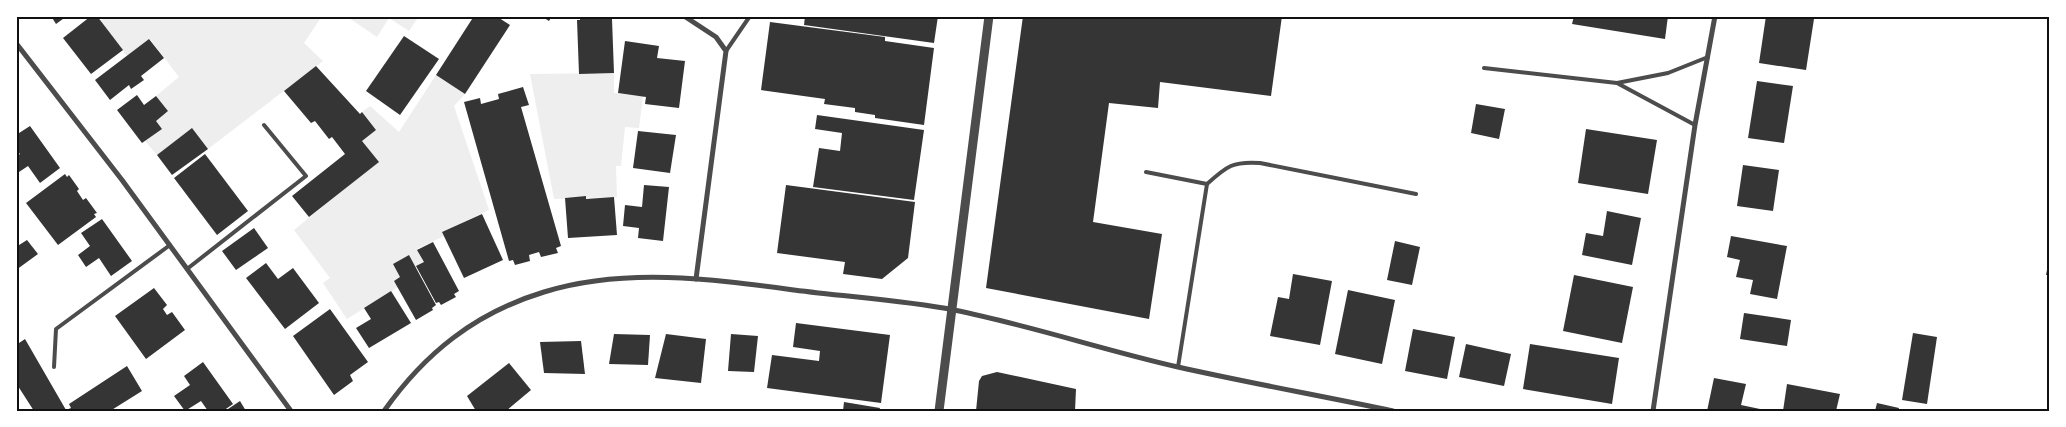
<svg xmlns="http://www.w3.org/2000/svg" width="2066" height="427" font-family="Commissioner,sans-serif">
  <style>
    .green { fill: #eee }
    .building { fill: #353535 }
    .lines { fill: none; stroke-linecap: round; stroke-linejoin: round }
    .service { stroke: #4c4c4c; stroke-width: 4 }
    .minor { stroke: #4c4c4c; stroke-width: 5 }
    .tertiary { stroke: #4c4c4c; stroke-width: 9 }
    .neatline { fill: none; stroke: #111; stroke-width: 2 }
  </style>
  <rect width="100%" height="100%" fill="#fff"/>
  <g class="green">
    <path d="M107,16H322L304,43L323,61L208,149L191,129L157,155L145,141L162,129L156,121L168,111L156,96L179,77L150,39L127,56L100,21Z"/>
    <path d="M346,16H419L409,31L389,18L377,37Z"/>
    <path d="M614,73V93L643,96L639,128L625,127L621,166H616L617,197L554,199L530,74Z"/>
    <path d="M436,75L465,94L454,106L489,210L442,232L444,236L417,249L424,262L415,268L409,255L393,264L400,277L398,287L347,319L323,283L330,278L294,230L378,162L362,141L376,130L362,112L370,106L399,132Z"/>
  </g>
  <g class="building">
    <path d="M51,16H67L56,24Z"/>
    <path d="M91,16H97L123,50L91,74L63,38Z"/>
    <path d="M474,16H496L510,25L465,94L436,75Z"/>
    <path d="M541,16H552L549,21Z"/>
    <path d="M580,16L612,19L614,73L579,74L577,20H580Z"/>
    <path d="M805,16H938L934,43L804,25Z"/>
    <path d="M1023,16H1282L1271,96L1160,82L1158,108L1109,103L1093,222L1162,234L1149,319L986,288Z"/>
    <path d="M1574,16H1668L1665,39L1572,24Z"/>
    <path d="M1766,16L1814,19L1806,70L1759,63Z"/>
    <path d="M770,22L885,37V41L934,48L924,125L875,118V115L855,112V108L824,104L825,99L761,90Z"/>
    <path d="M404,36L439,59L400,115L366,91Z"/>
    <path d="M149,39L164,58L141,76L144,80L131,89L129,85L110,100L95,80Z"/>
    <path d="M625,41L659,46L657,58L685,61L679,108L645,104L646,97L618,93Z"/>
    <path d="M316,66L360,114L362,112L376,130L362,141L379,162L309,217L292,196L345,154L332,137L329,139L315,121L311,123L284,91Z"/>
    <path d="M1757,81L1793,86L1784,143L1748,138Z"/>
    <path d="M523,87L529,105L521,107L561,246L556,248L558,253L541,257L539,252L529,255L530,261L515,265L513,260L509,261L464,102L480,98L481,104L499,99L498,94Z"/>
    <path d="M137,95L144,105L156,96L168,111L156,121L162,129L142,143L117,110Z"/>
    <path d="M1476,104L1505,109L1499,139L1471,133Z"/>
    <path d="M817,115L924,130L914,200L813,187L819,148L840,151L842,133L815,129Z"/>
    <path d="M30,126L60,168L40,183L28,166L16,174V157L20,154L16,149V135Z"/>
    <path d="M192,128L208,149L172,175L157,155Z"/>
    <path d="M1586,129L1657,140L1648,194L1578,183Z"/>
    <path d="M638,131L676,135L670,173L633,168Z"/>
    <path d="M205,154L248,211L217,235L174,178Z"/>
    <path d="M1743,165L1779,170L1773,211L1737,206Z"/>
    <path d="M65,174L67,177L69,175L79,189L77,191L83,200L86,198L97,213L94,214L96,217L58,245L26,203Z"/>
    <path d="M644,185L669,187L663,241L638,238L639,228L623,226L625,205L642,207Z"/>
    <path d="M786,185L915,202L908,258L882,279L843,274L845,262L777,253Z"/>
    <path d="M586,196V199L614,197L617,235L568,238L565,198Z"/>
    <path d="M1607,211L1641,218L1632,265L1582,255L1586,233L1603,236Z"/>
    <path d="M482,214L503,260L464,278L442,232Z"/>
    <path d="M102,219L132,261L111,276L99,258L86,267L78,255L90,246L81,233Z"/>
    <path d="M254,228L268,248L236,270L222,251Z"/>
    <path d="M1731,236L1787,246L1777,299L1750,294L1753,280L1736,277L1740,260L1727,257Z"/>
    <path d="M27,240L38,254L16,270V247Z"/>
    <path d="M1395,241L1420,247L1412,285L1387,280Z"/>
    <path d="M433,242L459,291L454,294L456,297L441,305L439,302L436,303L416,266L424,262L417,250Z"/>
    <path d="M409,255L436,305L432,308L433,310L416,320L394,281L400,277L393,264Z"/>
    <path d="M2049,260H2050V275H2046Z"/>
    <path d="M266,263L278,279L293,268L319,303L285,329L246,278Z"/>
    <path d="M1293,274L1332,281L1320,345L1270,336L1278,297L1289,299Z"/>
    <path d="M1574,275L1633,287L1622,343L1563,331Z"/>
    <path d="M154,288L167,305L163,309L167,315L172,312L185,330L146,359L115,316Z"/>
    <path d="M1348,290L1395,300L1382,364L1335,354Z"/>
    <path d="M391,291L411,323L369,348L356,328L371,319L364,308Z"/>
    <path d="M330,309L368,362L350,375L353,381L334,395L293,336Z"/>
    <path d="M1744,313L1791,320L1787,346L1740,339Z"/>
    <path d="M796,323L890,335L881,403L767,388L772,355L819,361L820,351L793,347Z"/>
    <path d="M1413,329L1455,337L1447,379L1405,371Z"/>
    <path d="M1913,333L1937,337L1927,404L1902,400Z"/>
    <path d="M614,334L650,335L648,365L609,364Z"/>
    <path d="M666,334L706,339L701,383L655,378Z"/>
    <path d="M731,334L758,336L754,372L728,371Z"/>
    <path d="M25,339L66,410L71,408L69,404L127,366L142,391L110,411H34L16,383V345Z"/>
    <path d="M581,341L585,374L544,373L540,342Z"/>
    <path d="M1466,344L1511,354L1504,386L1459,377Z"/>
    <path d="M1530,344L1619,358L1612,404L1523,389Z"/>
    <path d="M203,362L233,404L223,411H208L201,401L185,411L174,396L190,385L184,376Z"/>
    <path d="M509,363L531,390L506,411H476L467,396Z"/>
    <path d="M997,372L1076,389L1075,411H976L979,381L982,376Z"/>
    <path d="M1714,378L1746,384L1741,405L1760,409L1759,411H1707Z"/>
    <path d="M1787,384L1840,394L1836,411H1783Z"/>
    <path d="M240,401L246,411H225Z"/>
    <path d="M844,402L880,408L879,411H843Z"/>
    <path d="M1877,403L1899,408L1898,411H1875Z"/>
  </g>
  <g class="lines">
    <g class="service">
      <path d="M726,51L750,16"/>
      <path d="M1484,68L1617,83L1668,73L1708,57"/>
      <path d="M1617,83L1695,125"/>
      <path d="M1146,172L1207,184L1178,367"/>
      <path d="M1207,184C1227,166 1233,161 1260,163L1416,194"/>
      <path d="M187,269L306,176L264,125"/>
      <path d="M54,367L56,329L170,245"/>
    </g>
    <g class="minor">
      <path d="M684,16L716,37L726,51L696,279"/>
      <path d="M16,43L122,180L291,411"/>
      <path d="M384,411C425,353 475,313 544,292C625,267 712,279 794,290C847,297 902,300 954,310C1029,325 1103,350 1178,367C1249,383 1322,396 1393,411"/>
      <path d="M1653,411L1695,125L1715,16"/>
    </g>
    <path class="tertiary" d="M939,411L989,16"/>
  </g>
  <rect width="2066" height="427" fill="none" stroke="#ffffff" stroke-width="35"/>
  <rect x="18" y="18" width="2030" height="392" class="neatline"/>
</svg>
